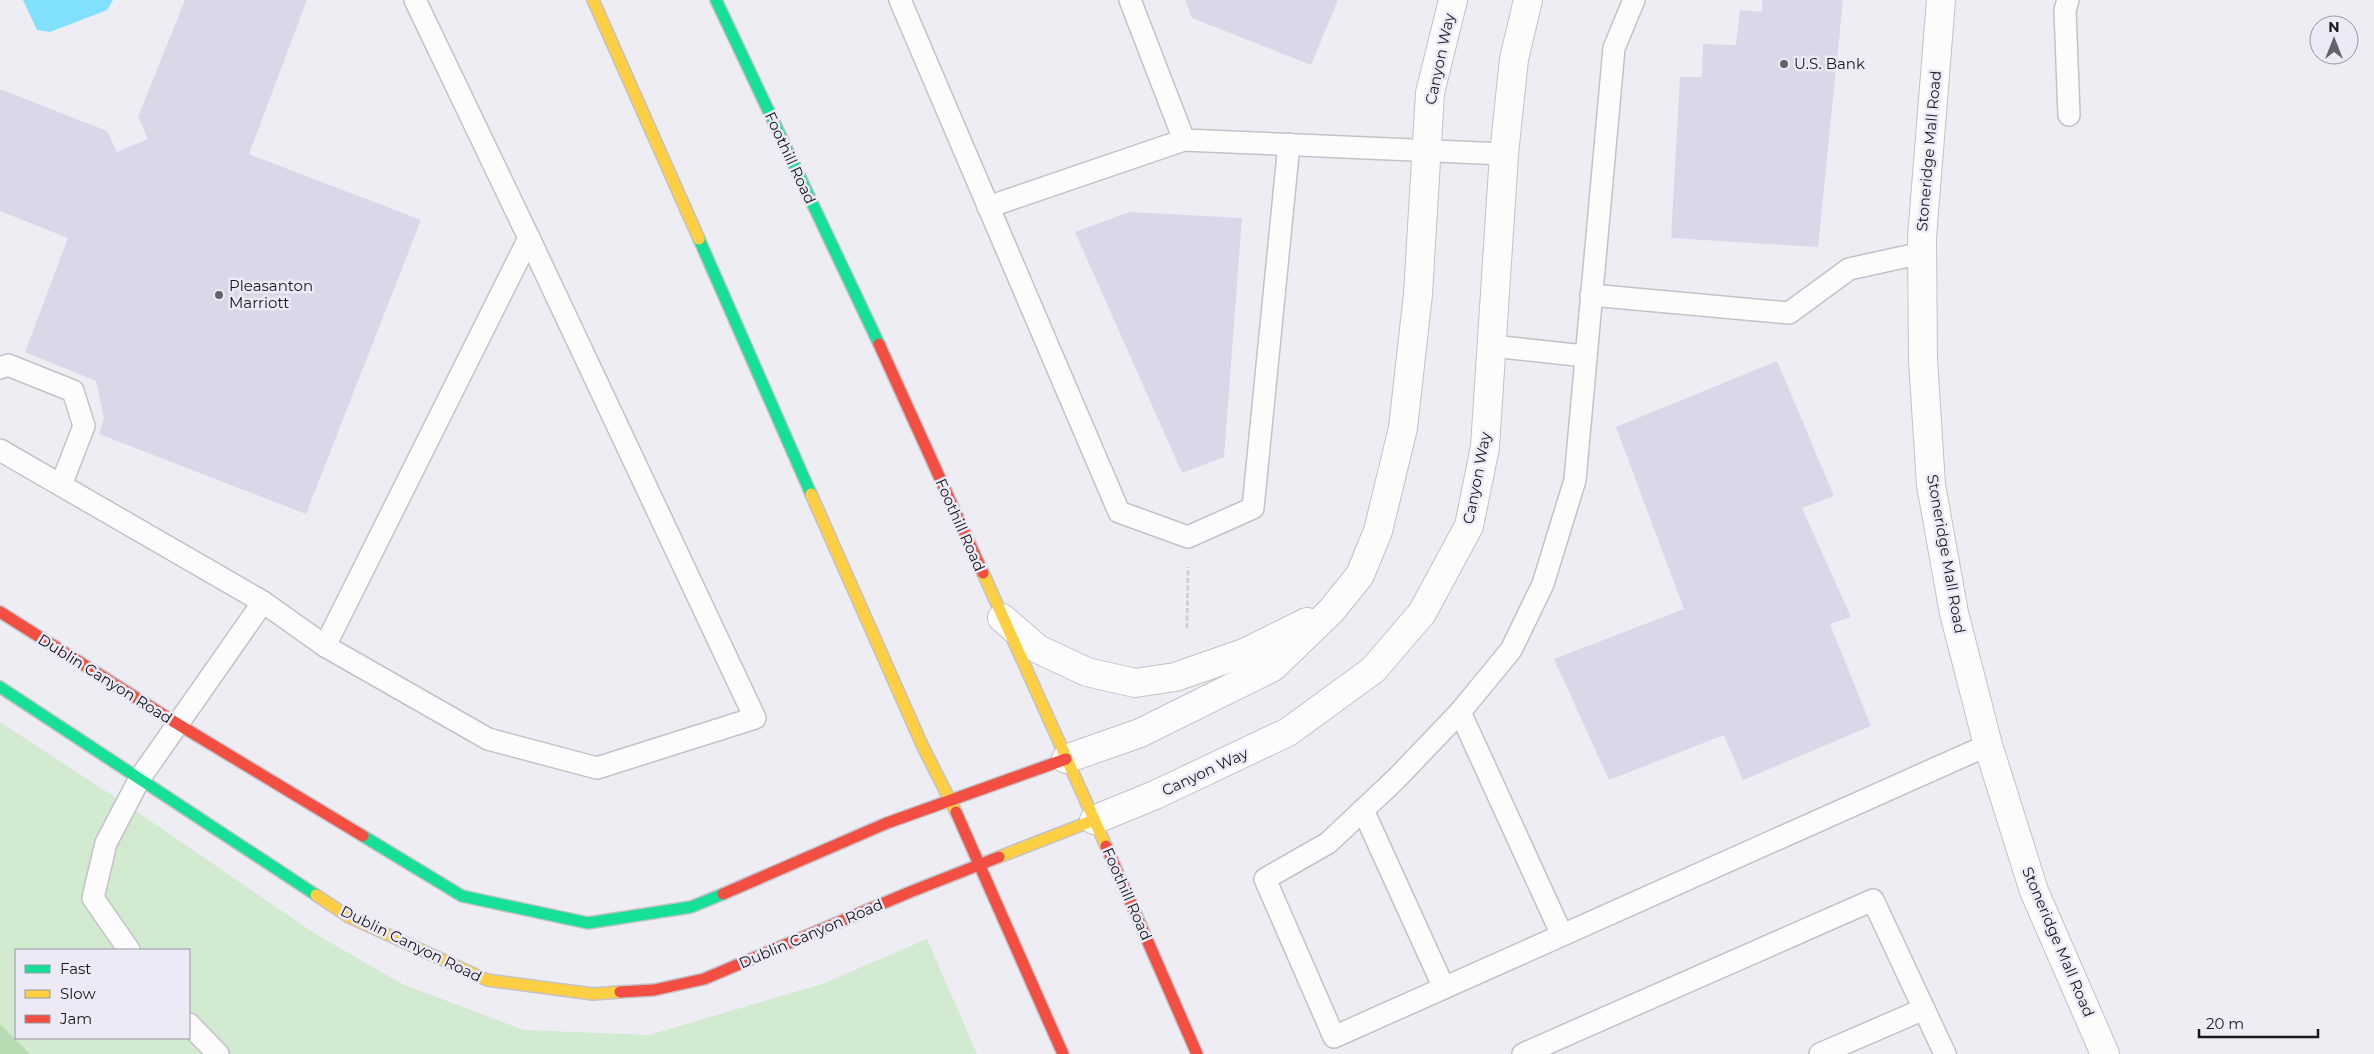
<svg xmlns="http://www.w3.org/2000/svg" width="2374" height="1054" font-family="Montserrat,sans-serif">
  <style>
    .green { fill: #d2ead0; fill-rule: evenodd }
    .forest { fill: #b8dbb3 }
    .water { fill: #81e0fb }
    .building { fill: #dcd7e8 }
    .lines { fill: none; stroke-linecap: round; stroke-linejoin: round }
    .lane-casing { stroke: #c3c2c7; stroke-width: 24 }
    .street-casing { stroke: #c3c2c7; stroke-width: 30 }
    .fast-casing { stroke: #c3c2c7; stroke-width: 14 }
    .slow-casing { stroke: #c3c2c7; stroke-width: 14 }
    .jam-casing { stroke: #c3c2c7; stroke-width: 14 }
    .path { stroke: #d1d0d3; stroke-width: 3; stroke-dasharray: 5 2.5; stroke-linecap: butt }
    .lane { stroke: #fcfcfd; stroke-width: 21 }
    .street { stroke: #fcfcfd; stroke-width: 28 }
    .fast { stroke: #16e098; stroke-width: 11 }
    .slow { stroke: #ffcf43; stroke-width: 11 }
    .jam { stroke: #f24e42; stroke-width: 11 }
    .poi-dot { fill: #636268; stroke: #edeaf7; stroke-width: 2 }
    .labels { text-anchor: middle; stroke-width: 5; stroke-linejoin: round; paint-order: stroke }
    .street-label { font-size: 15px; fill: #18171c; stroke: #edeaf7 }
    .poi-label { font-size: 15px; fill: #18171c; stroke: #edeaf7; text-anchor: start }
  </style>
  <rect width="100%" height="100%" fill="#eeedf4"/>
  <path class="green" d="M0,722L136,811L314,933L402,984L524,1030L649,1035L822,984L927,939L977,1054H0ZM16,950H189V1038H16Z"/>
  <path class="forest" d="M0,1024L30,1054H0Z"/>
  <path class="water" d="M23,0H113L107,10L50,32L37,30Z"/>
  <g class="building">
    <path d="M185,0H307L249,154L421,220L306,514L99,434L104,418L96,381L25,352L68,238L0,211V89L107,131L117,152L148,139L138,117Z"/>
    <path d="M1185,0H1338L1311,65L1192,18Z"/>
    <path d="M1762,0H1843L1818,247L1671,238L1680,77H1702L1703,44L1736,45L1740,10L1762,12Z"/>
    <path d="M1129,212L1242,218L1224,457L1182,473L1075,232Z"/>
    <path d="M1777,361L1834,496L1802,508L1851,617L1830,624L1871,726L1743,780L1724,735L1609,780L1554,659L1684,609L1616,427Z"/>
  </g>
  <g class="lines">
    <g class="lane-casing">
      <g id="lane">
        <path d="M900,0L1119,512L1188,537L1253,508L1289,144"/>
        <path d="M1130,0L1184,140L1504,154"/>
        <path d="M1634,0L1614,48L1575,480L1543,584L1511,650L1460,712L1396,779L1328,843L1265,879L1334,1037L1988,745"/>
        <path d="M2068,0L2065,10L2069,115"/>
        <path d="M988,207L1184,140"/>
        <path d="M1591,295L1789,313L1849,269L1922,253"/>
        <path d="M1492,346L1585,356"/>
        <path d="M0,368L8,365L73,391L84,426L61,485"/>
        <path d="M0,450L263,602L325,646L529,238L415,0"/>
        <path d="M325,646L488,739L597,768L755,718L529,238"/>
        <path d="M1460,712L1562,935"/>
        <path d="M1363,810L1444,988"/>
        <path d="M129,950L93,898L106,843L140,778L263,602"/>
        <path d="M189,1024L218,1054"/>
        <path d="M1523,1054L1873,900L1945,1054"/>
        <path d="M1820,1054L1924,1009"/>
      </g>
    </g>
    <g class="street-casing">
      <g id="street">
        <path d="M1941,0L1922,237L1923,360L1931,485L1954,613L1988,745L2034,891L2105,1054"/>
        <path d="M1002,618L1038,649L1087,672L1135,683L1175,677L1244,653L1307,622"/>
        <path d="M1066,759L1140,733L1273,667L1331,611L1360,575L1378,531L1403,428L1418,294L1430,93L1453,0"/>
        <path d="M1094,820L1155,795L1288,732L1373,670L1422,613L1469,526L1485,447L1504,154L1514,59L1528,0"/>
      </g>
    </g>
    <g class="fast-casing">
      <g id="fast">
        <path d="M716,0L879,344"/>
        <path d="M699,239L811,494"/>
        <path d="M0,687L316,895"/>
        <path d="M363,836L462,896L588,923L691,907L723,894"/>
      </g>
    </g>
    <g class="slow-casing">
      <g id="slow">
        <path d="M593,0L699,239"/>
        <path d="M811,494L923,747L956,812"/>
        <path d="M983,573L1106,846"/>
        <path d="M999,857L1094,820"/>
        <path d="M316,895L349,917L487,980L593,994L620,992"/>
      </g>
    </g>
    <g class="jam-casing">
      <g id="jam">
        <path d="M879,344L983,573"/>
        <path d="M0,612L176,723L363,836"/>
        <path d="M956,812L1063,1054"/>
        <path d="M1106,846L1197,1054"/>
        <path d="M723,894L887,823L1066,759"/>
        <path d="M620,992L654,990L704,979L910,892L999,857"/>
      </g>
    </g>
    <path class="path" d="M1187,628L1188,567"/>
    <use href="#lane" class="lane"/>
    <use href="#street" class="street"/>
    <use href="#fast" class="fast"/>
    <use href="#slow" class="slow"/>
    <use href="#jam" class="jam"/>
  </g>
  <g class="poi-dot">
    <circle cx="1784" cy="64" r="5"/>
    <circle cx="219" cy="295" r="5"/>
  </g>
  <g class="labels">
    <g class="street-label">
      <text transform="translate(1440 59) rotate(-78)" y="5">Canyon Way</text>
      <text transform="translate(1929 151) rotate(-85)" y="5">Stoneridge Mall Road</text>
      <text transform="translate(790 158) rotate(65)" y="5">Foothill Road</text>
      <text transform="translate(1477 478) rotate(-79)" y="5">Canyon Way</text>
      <text transform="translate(960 525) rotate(66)" y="5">Foothill Road</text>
      <text transform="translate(1946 554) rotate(80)" y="5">Stoneridge Mall Road</text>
      <text transform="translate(105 679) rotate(32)" y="5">Dublin Canyon Road</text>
      <text transform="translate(1205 772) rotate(-25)" y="5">Canyon Way</text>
      <text transform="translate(1127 894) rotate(66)" y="5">Foothill Road</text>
      <text transform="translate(811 934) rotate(-23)" y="5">Dublin Canyon Road</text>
      <text transform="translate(2058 942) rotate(67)" y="5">Stoneridge Mall Road</text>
      <text transform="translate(411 944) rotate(26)" y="5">Dublin Canyon Road</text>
    </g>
    <g class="poi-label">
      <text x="1794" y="69">U.S. Bank</text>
      <text x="229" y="291">Pleasanton<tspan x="229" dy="17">Marriott</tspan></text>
    </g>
  </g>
  <rect x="15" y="949" width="175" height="90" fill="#edeaf7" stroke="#98969f"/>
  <rect x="25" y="965" width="25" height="8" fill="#16e098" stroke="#98969f"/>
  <text x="60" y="974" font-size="15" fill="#18171c">Fast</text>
  <rect x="25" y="990" width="25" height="8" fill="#ffcf43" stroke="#98969f"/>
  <text x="60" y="999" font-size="15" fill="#18171c">Slow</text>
  <rect x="25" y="1015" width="25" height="8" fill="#f24e42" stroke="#98969f"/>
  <text x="60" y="1024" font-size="15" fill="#18171c">Jam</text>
  <g transform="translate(2334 40)"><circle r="24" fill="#edeaf7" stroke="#98969f"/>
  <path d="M0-4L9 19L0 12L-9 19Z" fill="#636268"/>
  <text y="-8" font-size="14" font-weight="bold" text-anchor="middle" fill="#18171c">N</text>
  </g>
  <path d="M2199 1029v8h119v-8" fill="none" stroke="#18171c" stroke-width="2.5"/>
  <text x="2206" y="1029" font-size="15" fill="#18171c" stroke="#edeaf7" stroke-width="4" paint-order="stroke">20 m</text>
</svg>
